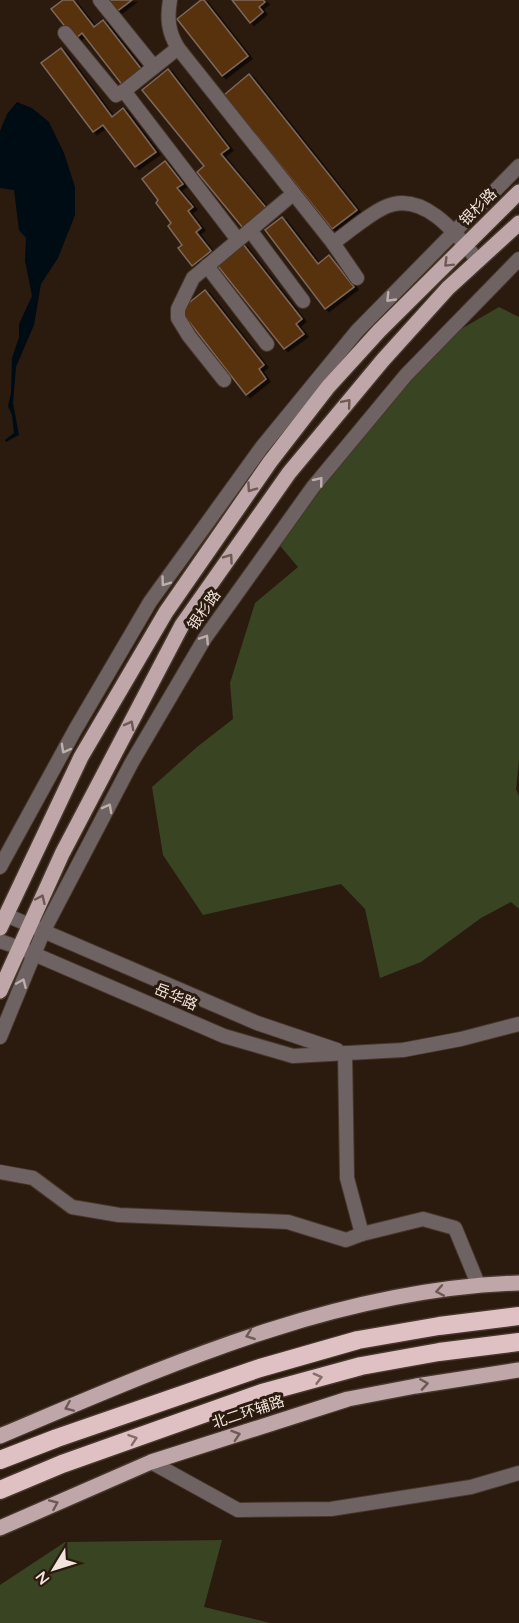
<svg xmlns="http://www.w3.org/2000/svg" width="519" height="1623" font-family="Quicksand,'Noto Sans SC',sans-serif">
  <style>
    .green { fill: #394423 }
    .water { fill: #000c14 }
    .building { fill: #593111; stroke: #7d685a; stroke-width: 1.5; filter: url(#shadow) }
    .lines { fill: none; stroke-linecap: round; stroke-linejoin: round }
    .minor-casing { stroke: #47362b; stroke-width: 16 }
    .major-casing { stroke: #47362b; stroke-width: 18 }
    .highway-casing { stroke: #47362b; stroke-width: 21 }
    .minor { stroke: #6e6263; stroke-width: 14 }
    .major { stroke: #bfa6a9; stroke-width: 15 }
    .highway { stroke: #dfc1c4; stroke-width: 18 }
    .oneway { stroke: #6e5954 }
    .oneway2 { stroke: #bdb0ac }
    .oneway3 { stroke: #856e69 }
    .labels { text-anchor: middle; stroke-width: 6; stroke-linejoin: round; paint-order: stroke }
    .street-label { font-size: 15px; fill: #f1e4dc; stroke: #2b1a0e }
  </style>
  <defs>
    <filter id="shadow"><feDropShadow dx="4" dy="2.5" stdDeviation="0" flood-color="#0009"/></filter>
  </defs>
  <rect width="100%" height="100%" fill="#2b1a0e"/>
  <g class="green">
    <path d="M499,307L519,317V761L516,789L519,796V909L511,902L481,918L421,962L380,978L365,909L341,884L203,915L163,855L152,787L197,747L233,719L230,683L255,603L298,567L275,540L449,336Z"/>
    <path d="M222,1540L204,1607L270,1623H0V1585L65,1542Z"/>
  </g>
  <path class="water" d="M17,102L32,108L49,122L64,153L75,187V215L58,258L41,284L34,325L16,367L13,403L19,435L6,442L5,440L14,433L12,415L8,406L11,393L12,358L19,337V324L32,296L25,261L26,238L19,230L14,190L0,188V131L7,114Z"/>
  <g class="building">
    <path d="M63,0H73L94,27L103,20L142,70L123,86L82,33L75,39L51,9Z"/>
    <path d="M106,0H132L116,12Z"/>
    <path d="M201,0H204L248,56L222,76L177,19Z"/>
    <path d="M232,0H263L265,2L259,7L263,12L250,23Z"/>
    <path d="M61,48L112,117L123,108L156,152L135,167L103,125L93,132L41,63Z"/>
    <path d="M168,69L229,148L221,154L268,210L243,228L197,172L204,166L142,90Z"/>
    <path d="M249,74L357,210L332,229L224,95Z"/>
    <path d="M165,161L183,184L177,188L193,207L188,211L201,228L196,232L211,251L192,266L178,248L182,245L168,226L171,223L156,203L158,200L142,179Z"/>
    <path d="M282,217L318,264L329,255L354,287L325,309L265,230Z"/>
    <path d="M243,244L302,319L296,324L304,334L284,349L217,265Z"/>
    <path d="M205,290L264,365L259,369L266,379L246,395L180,310Z"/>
  </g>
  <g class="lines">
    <g class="minor-casing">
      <g id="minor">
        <path d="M100,0L154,67"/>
        <path d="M170,0C167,18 168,32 178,48L333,243L357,278"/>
        <path d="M65,33L116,95L124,91L178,48"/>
        <path d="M124,91L238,240"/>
        <path d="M250,230L303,301"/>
        <path d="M333,243C349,232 365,217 383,208C422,188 457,234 478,261"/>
        <path d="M207,266L267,344"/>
        <path d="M224,380L189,336L178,318V309L193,278L293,194"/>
        <path d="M0,867L75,730L150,602L262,447L357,331L519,166"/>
        <path d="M6,915L257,1023L337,1050"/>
        <path d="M0,941L20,948L224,1036L293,1056L403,1050L461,1039L519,1024"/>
        <path d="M0,1037L44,930L132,762L205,638L313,487L406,375L519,259"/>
        <path d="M345,1053L347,1178L362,1234L423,1219L455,1228L478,1284"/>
        <path d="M0,1172L33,1178L72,1207L119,1215L288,1222L346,1240L362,1234"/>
        <path d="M151,1462L238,1510L331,1509L471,1487L519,1473"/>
      </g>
    </g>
    <g class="major-casing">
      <g id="major">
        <path d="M0,928L81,757L166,612L270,462L328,387L379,331L519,192"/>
        <path d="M0,991L62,854L182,625L289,473L383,360L448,288L519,223"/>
        <path d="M0,1436C166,1366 336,1289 519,1283"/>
        <path d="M0,1528L151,1462L348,1399L416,1386L519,1370"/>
      </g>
    </g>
    <g class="highway-casing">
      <g id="highway">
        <path d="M0,1460L57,1438L260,1368L358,1340L439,1326L519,1316"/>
        <path d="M0,1490L62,1464L262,1393L361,1366L439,1352L519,1342"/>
      </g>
    </g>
    <use href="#minor" class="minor"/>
    <use href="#major" class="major"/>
    <use href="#highway" class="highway"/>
  </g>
  <defs><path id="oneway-chevron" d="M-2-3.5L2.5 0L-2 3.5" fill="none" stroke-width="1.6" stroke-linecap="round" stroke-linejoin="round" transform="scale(1.5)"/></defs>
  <g class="oneway">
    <use href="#oneway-chevron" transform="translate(448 263) rotate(135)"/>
    <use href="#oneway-chevron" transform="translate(347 403) rotate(-50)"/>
    <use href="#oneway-chevron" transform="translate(251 488) rotate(125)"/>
    <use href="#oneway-chevron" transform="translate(229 558) rotate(-55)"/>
    <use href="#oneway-chevron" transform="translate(130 725) rotate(-62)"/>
    <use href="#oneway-chevron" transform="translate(41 899) rotate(-65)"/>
    <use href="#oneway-chevron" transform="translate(440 1291) rotate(170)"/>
    <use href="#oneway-chevron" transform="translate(250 1335) rotate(160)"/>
    <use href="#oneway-chevron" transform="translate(424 1384) rotate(-9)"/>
    <use href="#oneway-chevron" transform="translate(69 1407) rotate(157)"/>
    <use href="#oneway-chevron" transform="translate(236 1435) rotate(-18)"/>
    <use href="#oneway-chevron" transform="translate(54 1504) rotate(-24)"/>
  </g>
  <g class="oneway2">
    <use href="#oneway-chevron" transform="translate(390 298) rotate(134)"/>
    <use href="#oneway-chevron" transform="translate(319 481) rotate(-51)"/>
    <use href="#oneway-chevron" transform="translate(165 582) rotate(126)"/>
    <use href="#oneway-chevron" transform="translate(205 639) rotate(-57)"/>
    <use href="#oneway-chevron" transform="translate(65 749) rotate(119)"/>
    <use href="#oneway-chevron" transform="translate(108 808) rotate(-62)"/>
    <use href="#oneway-chevron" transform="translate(22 983) rotate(-67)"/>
  </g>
  <g class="oneway3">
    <use href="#oneway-chevron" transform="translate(318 1378) rotate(-15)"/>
    <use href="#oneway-chevron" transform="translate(133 1439) rotate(-19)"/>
  </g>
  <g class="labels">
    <g class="street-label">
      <text transform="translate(478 207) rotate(-45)" y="5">银杉路</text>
      <text transform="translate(204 610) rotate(-55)" y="5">银杉路</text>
      <text transform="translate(176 997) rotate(23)" y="5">岳华路</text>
      <text transform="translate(248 1412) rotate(-18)" y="5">北二环辅路</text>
    </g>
  </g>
  <g transform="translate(54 1569) rotate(232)" stroke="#2b1a0e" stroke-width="4.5" paint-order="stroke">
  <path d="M0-4.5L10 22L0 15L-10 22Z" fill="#f1e4dc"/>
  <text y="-9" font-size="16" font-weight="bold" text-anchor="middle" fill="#f1e4dc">N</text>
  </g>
</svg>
